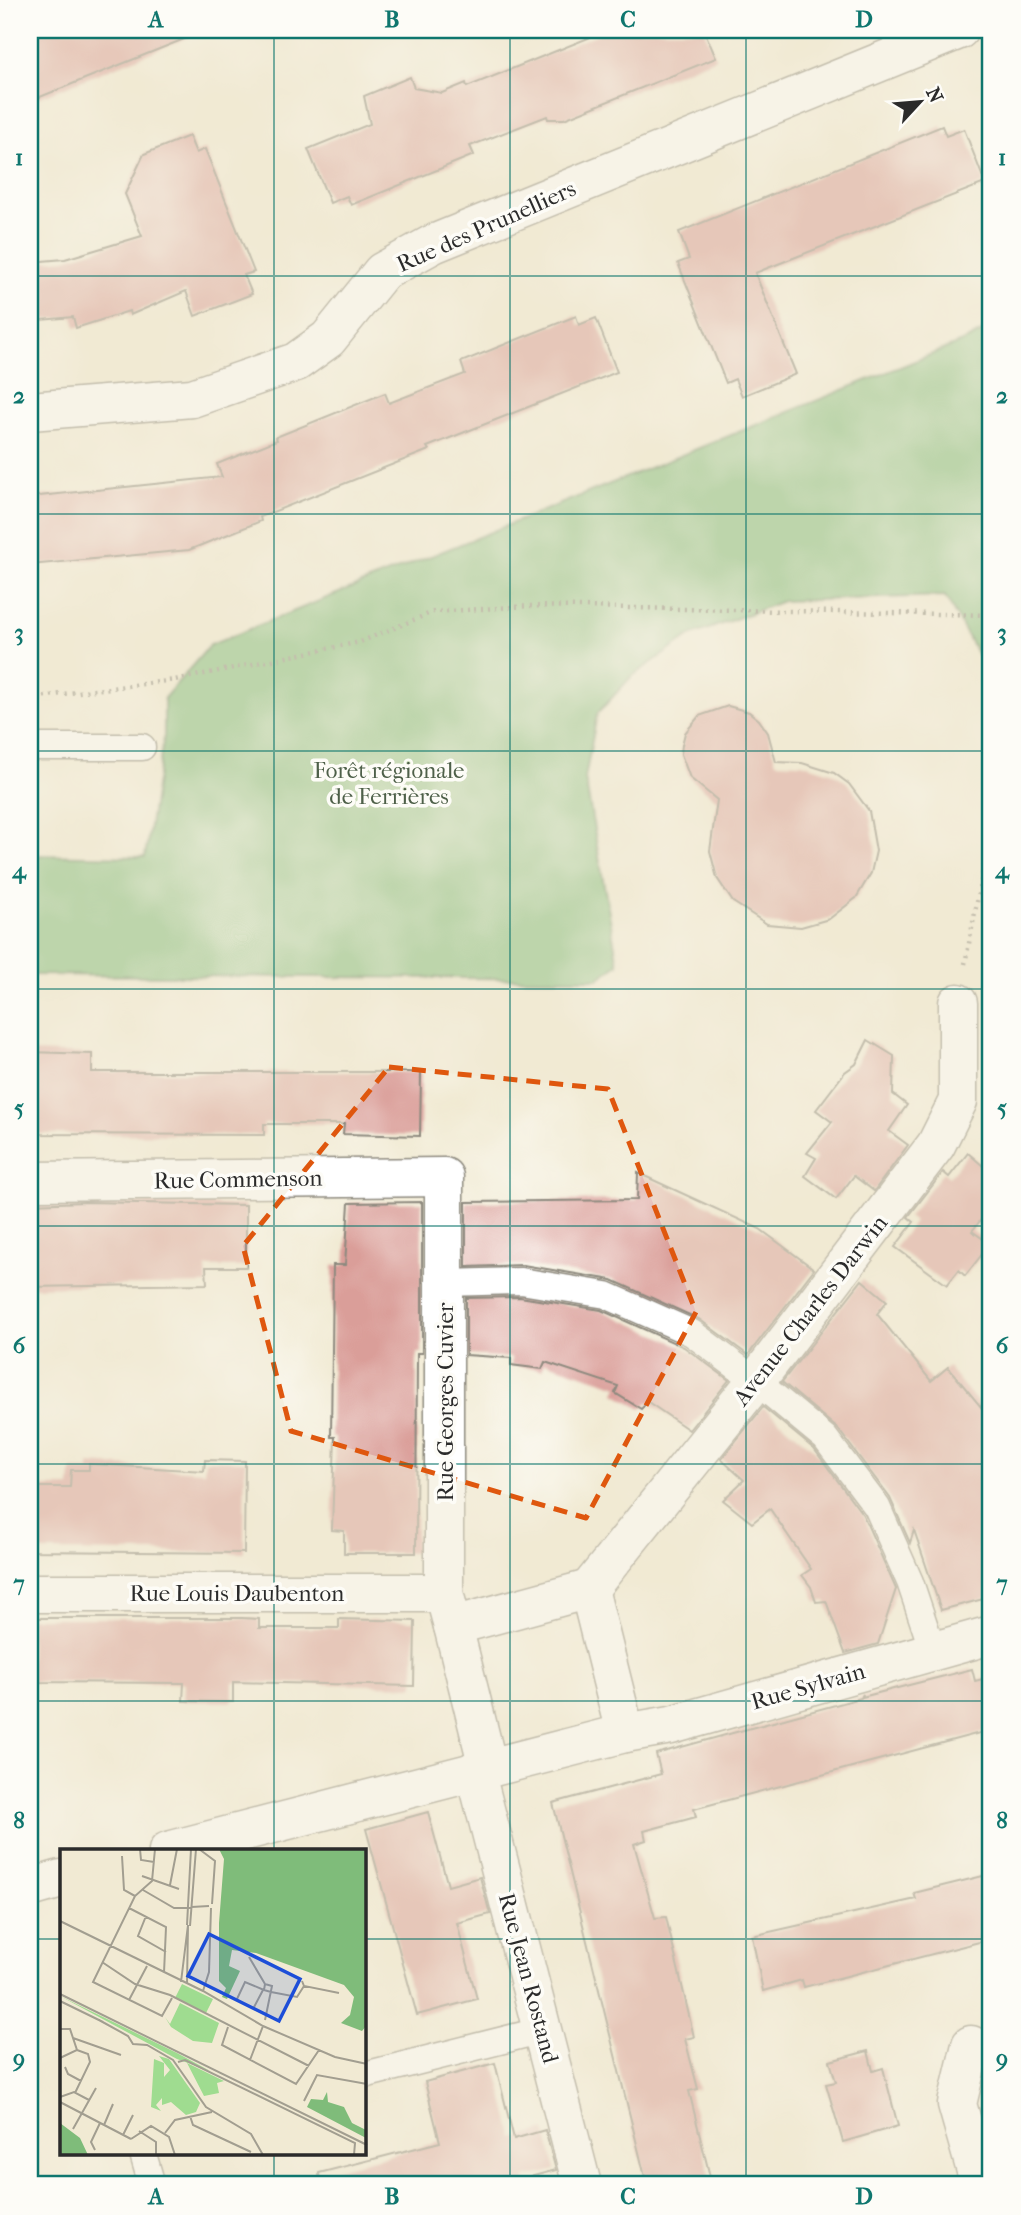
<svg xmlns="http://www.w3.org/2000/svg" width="1021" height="2215" font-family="'IM FELL French Canon',serif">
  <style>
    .forest { fill: #7fbc7a; stroke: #557452; stroke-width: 2 }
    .building { fill: #da9e99 }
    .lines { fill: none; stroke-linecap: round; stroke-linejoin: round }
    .service-casing { stroke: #8e8a7f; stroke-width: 29 }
    .minor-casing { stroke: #8e8a7f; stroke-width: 41 }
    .path { stroke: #8e8a7f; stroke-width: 4.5; stroke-dasharray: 2 5; stroke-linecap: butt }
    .service { stroke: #fff; stroke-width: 26 }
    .minor { stroke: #fff; stroke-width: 38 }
    .marked { fill: none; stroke: #df570e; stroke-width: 5; stroke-dasharray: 14 9; stroke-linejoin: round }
    .grid { fill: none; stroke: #0f766e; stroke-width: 2; stroke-opacity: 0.55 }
    .labels { text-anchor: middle; stroke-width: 7; stroke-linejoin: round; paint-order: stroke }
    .street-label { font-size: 23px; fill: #2b2b2b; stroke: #fdfcf7 }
    .park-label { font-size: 23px; fill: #4e6049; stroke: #fdfcf7 }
    .inset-road { fill: none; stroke: #a29e90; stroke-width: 2 }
    .view { fill: #1d4ed8; fill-opacity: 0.15; stroke: #1d4ed8; stroke-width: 3.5 }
    .inset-edge { fill: none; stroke: #2b2b2b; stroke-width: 3.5 }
    .neatline { fill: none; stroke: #0f766e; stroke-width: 2.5 }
    .grid-label { font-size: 23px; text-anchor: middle; font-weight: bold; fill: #0f766e }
  </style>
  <rect width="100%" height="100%" fill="#fdfcf7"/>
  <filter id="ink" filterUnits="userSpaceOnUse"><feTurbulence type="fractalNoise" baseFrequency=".0143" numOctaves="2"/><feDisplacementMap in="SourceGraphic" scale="14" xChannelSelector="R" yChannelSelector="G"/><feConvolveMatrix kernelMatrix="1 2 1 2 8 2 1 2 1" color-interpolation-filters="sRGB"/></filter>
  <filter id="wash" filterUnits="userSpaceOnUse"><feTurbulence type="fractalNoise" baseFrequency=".00686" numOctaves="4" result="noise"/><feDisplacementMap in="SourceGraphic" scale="28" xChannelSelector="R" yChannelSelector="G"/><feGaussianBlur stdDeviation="1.57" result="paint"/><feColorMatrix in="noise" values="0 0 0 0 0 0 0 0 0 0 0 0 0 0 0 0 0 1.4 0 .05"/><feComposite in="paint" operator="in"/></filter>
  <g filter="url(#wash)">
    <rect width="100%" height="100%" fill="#f1ead3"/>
    <path class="forest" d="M991,327V678L945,596L783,601L690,636L631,677L597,714L585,778L618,964L598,979L30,975V855L145,857L164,736V698L210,645L967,340Z"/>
    <g id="blocks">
      <g class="building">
        <path d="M30,30H204V31L30,101Z"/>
        <path d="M608,30H704L716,58L564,119H548L547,116L470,146L474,155L351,205L347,196L330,203L308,149L370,124L364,96L410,77L414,88L442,93L466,83L467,87Z"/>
        <path d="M942,126L946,136L964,129L985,183L755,273L796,374L742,396L735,379L726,383L678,263L689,259L679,232Z"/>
        <path d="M189,136L196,153L205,149L254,272L244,275L252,294L195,316L186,291L130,315L129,311L76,328L73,317L30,321V262L65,259L142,236L125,194L144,154Z"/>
        <path d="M576,316L579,325L596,318L617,372L427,447L429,450L260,517L261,521L189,550L30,565V497L222,477L217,464L277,440L276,437L385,393L389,403L465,374L461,362Z"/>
        <path d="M728,706L749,712L759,720L768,733L776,762L802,763L834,773L849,784L869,811L876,851L871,873L856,898L829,919L801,927L767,924L733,902L717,878L710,851L717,800L690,778L681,754L682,745L685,733L699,716Z"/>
        <path d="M868,1040L894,1056L893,1094L907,1105L889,1131L908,1145L874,1191L854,1176L836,1199L805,1176L816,1158L807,1153L832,1122L816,1110L845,1072L856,1064Z"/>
        <path d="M30,1052L92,1054V1072H421L420,1136L343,1134L344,1124H264V1135L30,1134Z"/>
        <path d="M968,1153L991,1173V1207L972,1231L990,1244L965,1276L959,1270L947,1285L895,1247L914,1222L908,1217L943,1172L949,1177Z"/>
        <path d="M638,1173L760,1229L814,1269L748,1355L699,1319L612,1280L523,1265L466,1267V1202L637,1200Z"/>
        <path d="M85,1202L246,1205V1267H206L207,1284L30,1287V1204Z"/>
        <path d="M422,1202V1353H417L416,1553H344V1531L332,1530L335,1437H331L333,1265H345L349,1203Z"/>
        <path d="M862,1280L887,1301L877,1314L931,1381L948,1367L991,1419V1597L941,1610L914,1530L910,1543L890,1498L838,1429L782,1382Z"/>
        <path d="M520,1297L601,1310L684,1347L729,1380L689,1430L648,1402L641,1409L615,1393L618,1386L545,1362L542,1369L511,1365V1358L466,1355V1298Z"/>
        <path d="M763,1407L814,1449L863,1515L896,1589L878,1644L845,1653L826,1601L816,1602L811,1587L802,1575L811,1569L770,1509L752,1523L723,1500L744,1480L721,1459Z"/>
        <path d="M205,1460L245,1461L244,1553L30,1551V1487H70L71,1470H89V1464L204,1471Z"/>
        <path d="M30,1618H242L259,1619V1628H339V1619L415,1621L414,1686L233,1682V1702L183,1701L184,1683L30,1682Z"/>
        <path d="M972,1669L975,1681L991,1677V1730L694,1809L696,1817L644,1831L646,1840L634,1844L655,1918L666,1917L694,2037L685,2039L698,2089L689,2091L712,2185H647L553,1803L661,1774L656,1754L861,1698L863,1694L862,1697Z"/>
        <path d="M428,1812L448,1886L480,1877L490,1914L457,1923L477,1999L417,2015L366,1829Z"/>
        <path d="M991,1874V1939L804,1987L802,1980L763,1991L752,1936L916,1899L914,1893Z"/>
        <path d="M868,2051L873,2071L883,2068L898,2126L843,2142L826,2084L836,2082L830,2061Z"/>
        <path d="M495,2063L514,2139L545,2130L556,2170L526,2178L527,2185H320L319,2173L440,2142L425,2082Z"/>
      </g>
    </g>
  </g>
  <g filter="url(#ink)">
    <use href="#blocks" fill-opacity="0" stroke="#8e8a7f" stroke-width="2"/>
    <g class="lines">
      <g class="service-casing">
        <g id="service">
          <path d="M30,747H142"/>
          <path d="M446,1283L521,1281L606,1295L692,1333L756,1381L825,1438L877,1507L910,1582L933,1651"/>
          <path d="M364,2075L543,2030"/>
          <path d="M143,2154L152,2185"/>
        </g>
      </g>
      <g class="minor-casing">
        <g id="minor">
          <path d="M30,411L192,398L296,362L328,339L382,272L433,244L959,30"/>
          <path d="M31,1181L444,1177V1593L453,1626"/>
          <path d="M589,1589L756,1381L936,1145L958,1101V1003"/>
          <path d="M30,1593H444"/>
          <path d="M625,1733L671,1725L991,1635"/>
          <path d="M475,1770L582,2185"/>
          <path d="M168,1851L625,1733L589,1589L453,1626L488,1767"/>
          <path d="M30,1888L61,1879"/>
          <path d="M971,2045L957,2104L980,2185"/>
        </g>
      </g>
      <g class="path">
        <path d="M30,698L175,680L360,642L433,612L530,606L991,615"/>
        <path d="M965,964L991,830"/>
      </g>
      <use href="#service" class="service"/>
      <use href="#minor" class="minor"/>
    </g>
  </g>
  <path d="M0 0H1021V2215H0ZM389,1067L608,1089L696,1312L586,1518L291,1431L243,1246Z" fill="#f1ead3" fill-opacity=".55" fill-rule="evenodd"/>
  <path class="marked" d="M389,1067L608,1089L696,1312L586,1518L291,1431L243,1246Z"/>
  <path class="grid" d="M274,30V1851M510,30V2185M746,30V2185M30,276H991M30,514H991M30,751H991M30,989H991M30,1226H991M30,1464H991M30,1701H991M30,1939H61M364,1939H991M274,2154V2185"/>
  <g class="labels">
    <g class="street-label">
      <text transform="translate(486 226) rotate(-24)" y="8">Rue des Prunelliers</text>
      <text transform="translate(238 1179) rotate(-1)" y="8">Rue Commenson</text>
      <text transform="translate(810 1310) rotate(-52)" y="8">Avenue Charles Darwin</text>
      <text transform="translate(445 1402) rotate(-90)" y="8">Rue Georges Cuvier</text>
      <text x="237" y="1601">Rue Louis Daubenton</text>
      <text transform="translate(808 1686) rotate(-16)" y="8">Rue Sylvain</text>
      <text transform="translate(529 1978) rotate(75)" y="8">Rue Jean Rostand</text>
    </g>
    <g class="park-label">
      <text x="389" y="778">Forêt régionale<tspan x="389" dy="26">de Ferrières</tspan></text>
    </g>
  </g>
  <g transform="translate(60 1849)">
    <rect width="306" height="306" fill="#f1ead3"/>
    <path d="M122,135L153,150L146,164L115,149ZM0,147L117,204L150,222L117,210ZM120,154L159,174L152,194L133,192L111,178L105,168L110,175ZM99,207L109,210L140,254L136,263L126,266L111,253L102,256V249L96,256L101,262L91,258L94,210L104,214V228L110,221ZM127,214L164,232L157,234L159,244L144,247Z" fill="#9fdc90"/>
    <path d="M159,0H306L307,176L302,182L281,174L290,166L294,148L284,136L196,104L172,101L169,117L180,122L167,150L162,148L166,139L159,132V74L164,10ZM267,243L268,253L284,258L292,274L306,281V289L247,258L251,250L263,251ZM0,274L20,289L28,306H0Z" fill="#7fbc7a"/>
    <path class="inset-road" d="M80,0L81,11L94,13M95,0L92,32L75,47L33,133L102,167L112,149M139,0L155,12L152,55M62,7L64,41L75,47M82,27L119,40M110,36L117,0M83,41L114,59L149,57M69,59L106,78L104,124M86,67L78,87L106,103M0,72L143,142L203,177L275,208L307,215M127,76L131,0M130,77L136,0M189,108L205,135M42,113L75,135L110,146L249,217M242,132L244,137L279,144M121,133L128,76L127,135M143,142L149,123L151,59M211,143L237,148L244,137M0,145L307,296M177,150L185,133L204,141M69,151L87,117M0,152L43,173M193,160L203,141M39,171L68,187L73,195L87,196L113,211L146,258L191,285L203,306M205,171L212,137L205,135L204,141L211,143M168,178L162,196L236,235L259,201M0,180H10L17,201L0,209M13,189L61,206M190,211L203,177M118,213L125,211L295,294L294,306M5,218L8,225L21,232M15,244L30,213L28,205L17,201M0,248L14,243L29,251M244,252L257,226L307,235M0,253L71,290M130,267L133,276L191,303M44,276L53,255M13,280L36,239M79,282L96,293V306M105,284L115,271L152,263M63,286L73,266M71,290L91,277L109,288L115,306M35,301L31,293L40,274"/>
    <path class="view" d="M149,85L240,130L219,172L128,127Z"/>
    <rect width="306" height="306" class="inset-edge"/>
  </g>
  <rect width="1021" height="2215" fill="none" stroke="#fdfcf7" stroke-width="77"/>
  <g transform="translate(920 102) rotate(64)" stroke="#fdfcf7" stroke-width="5" paint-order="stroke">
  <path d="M0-5L12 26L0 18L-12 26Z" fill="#2b2b2b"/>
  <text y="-10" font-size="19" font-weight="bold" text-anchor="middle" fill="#2b2b2b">N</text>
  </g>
  <rect x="38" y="38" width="944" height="2138" class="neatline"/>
  <g class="grid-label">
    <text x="156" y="27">A</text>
    <text x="392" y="27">B</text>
    <text x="628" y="27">C</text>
    <text x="864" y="27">D</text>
    <text x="19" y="165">1</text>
    <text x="1002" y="165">1</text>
    <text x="19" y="403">2</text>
    <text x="1002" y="403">2</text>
    <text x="19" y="640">3</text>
    <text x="1002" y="640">3</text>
    <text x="19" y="878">4</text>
    <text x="1002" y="878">4</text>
    <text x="19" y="1115">5</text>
    <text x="1002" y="1115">5</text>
    <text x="19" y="1353">6</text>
    <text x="1002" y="1353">6</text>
    <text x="19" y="1591">7</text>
    <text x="1002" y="1591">7</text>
    <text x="19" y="1828">8</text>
    <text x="1002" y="1828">8</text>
    <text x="19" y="2066">9</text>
    <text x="1002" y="2066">9</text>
    <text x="156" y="2204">A</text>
    <text x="392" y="2204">B</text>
    <text x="628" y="2204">C</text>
    <text x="864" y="2204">D</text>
  </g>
</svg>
